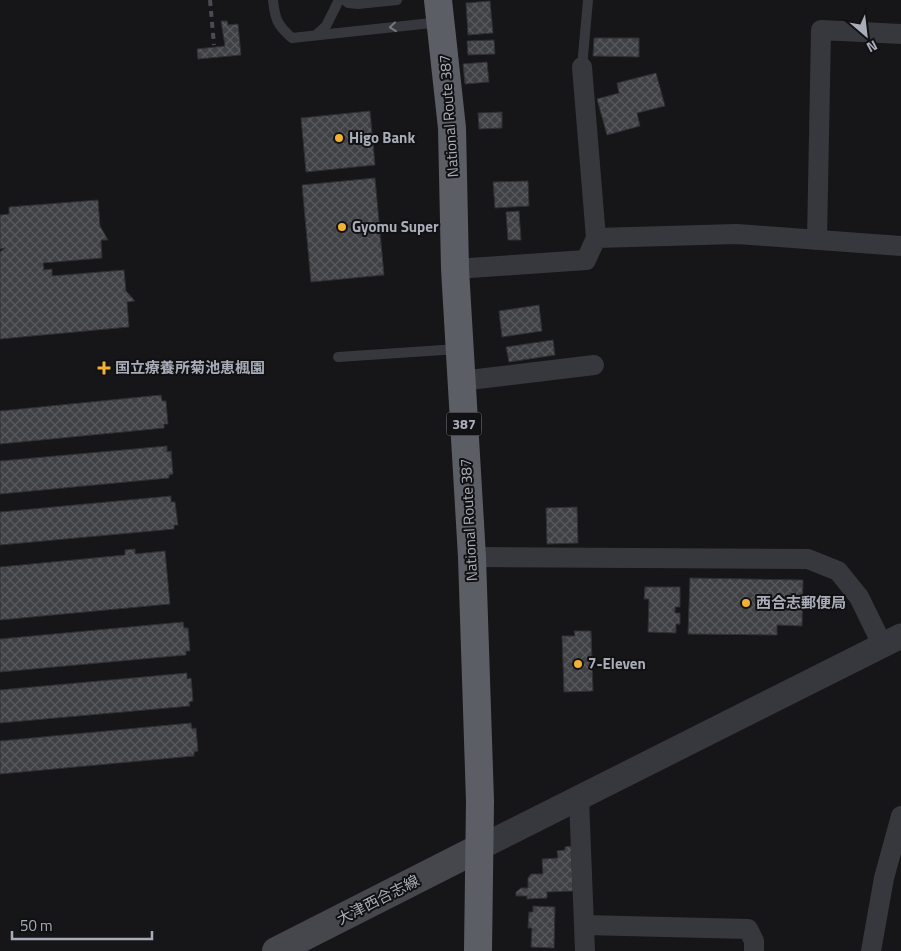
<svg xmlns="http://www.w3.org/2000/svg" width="901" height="951" font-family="'Titillium Web','Noto Sans JP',sans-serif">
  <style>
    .building { fill: url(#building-cross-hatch); stroke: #303034 }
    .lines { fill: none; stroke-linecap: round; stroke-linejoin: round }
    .service { stroke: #37383d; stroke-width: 10 }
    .minor { stroke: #37383d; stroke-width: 20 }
    .tertiary { stroke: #37383d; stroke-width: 25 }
    .secondary { stroke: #45474d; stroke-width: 28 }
    .trunk { stroke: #5b5e65; stroke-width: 28 }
    .rail { stroke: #4a4c52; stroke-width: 4; stroke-dasharray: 6 5; stroke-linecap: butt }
    .oneway { stroke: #757881 }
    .poi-dot { fill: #f2b134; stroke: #111113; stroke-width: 2 }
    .labels { text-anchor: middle; stroke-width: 4; stroke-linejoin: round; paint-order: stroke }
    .shield { fill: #111113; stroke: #7b7e86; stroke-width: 1 }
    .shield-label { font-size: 14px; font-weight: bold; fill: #a8adb8 }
    .street-label { font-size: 15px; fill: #a8adb8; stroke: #111113 }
    .poi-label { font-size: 15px; font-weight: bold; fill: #a8adb8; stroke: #111113; text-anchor: start }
  </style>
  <defs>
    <pattern id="building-cross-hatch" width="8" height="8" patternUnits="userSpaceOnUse" patternTransform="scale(1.25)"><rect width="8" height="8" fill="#404145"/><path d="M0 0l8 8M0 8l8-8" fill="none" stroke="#595a5e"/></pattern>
  </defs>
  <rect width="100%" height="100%" fill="#161618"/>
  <g class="building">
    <path d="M490,1L493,33L468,35L466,3Z"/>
    <path d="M221,21H227L228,25L238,24L241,55L198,59L197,49L225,46Z"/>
    <path d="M594,38H639V57L593,56Z"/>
    <path d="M494,40L495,54L468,55L467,41Z"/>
    <path d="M487,62L489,82L465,84L463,64Z"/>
    <path d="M656,73L665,106L637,113L640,126L607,135L597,99L619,93L617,83Z"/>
    <path d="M370,111L375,165L306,172L301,118Z"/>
    <path d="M502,112V128L479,129L478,113Z"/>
    <path d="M375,178L384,275L311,282L302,185Z"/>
    <path d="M528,181L529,206L495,208L493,182Z"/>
    <path d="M98,200L100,226L108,240H101L102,258L43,263L44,270L52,269V276L124,270L126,291L135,301L127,302L129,327L0,339V252L5,248L0,249V215L9,214V207Z"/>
    <path d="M519,211L521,240H508L506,212Z"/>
    <path d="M539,305L542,331L502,337L499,311Z"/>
    <path d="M553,340L555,355L509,362L506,347Z"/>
    <path d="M161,395L162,401H166L168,424H164V428L0,444V411Z"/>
    <path d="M167,446V452L171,451L173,474L169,475V478L0,494V461Z"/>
    <path d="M171,496V502H175L178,525H174V529L0,545V512Z"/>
    <path d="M577,507L578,543L547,544L546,508Z"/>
    <path d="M135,549V554L165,551L170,604L0,620V567L125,555V550Z"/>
    <path d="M690,578L803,580L802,626L777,625V635L688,634Z"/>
    <path d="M645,587H680V607H675V613H680V624H676V633L648,632L649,599H644Z"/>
    <path d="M183,622L184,628H188L190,651H186V655L0,672V639Z"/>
    <path d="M574,631H591L593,691L564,692L562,636H575Z"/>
    <path d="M187,673V679L191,678L193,701L189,702L190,706L0,723V690Z"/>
    <path d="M191,723L192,729L196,728L198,751L194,752V756L0,774V741Z"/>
    <path d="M571,846L573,891L547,892V898L527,899V896H516V892L521,888H528V878L531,874H543L542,859L558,858L557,851L565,850V847Z"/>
    <path d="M533,906L555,907L554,948L531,947L532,928H528L529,912H533Z"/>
  </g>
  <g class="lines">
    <g class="service">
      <path d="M273,0C275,19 277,25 292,38L441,22"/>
      <path d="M345,0L348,3L358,4L397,0"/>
      <path d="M316,35L326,26L339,0"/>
      <path d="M582,67L588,0"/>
      <path d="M338,357L458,349"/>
    </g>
    <g class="minor">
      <path d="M582,67L596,238"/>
      <path d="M817,240L821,30L901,34"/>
      <path d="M455,269L586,260L596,238L737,234L901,246"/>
      <path d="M461,381L594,365"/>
      <path d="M472,557L808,559L838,571L859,597L883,646"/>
      <path d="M579,799L585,951"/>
      <path d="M584,925L748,929L754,941V951"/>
      <path d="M871,951L884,878L901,816"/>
    </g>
    <path class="tertiary" d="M479,848L901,636"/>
    <path class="secondary" d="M276,951L479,848"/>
    <path class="trunk" d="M438,0L452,128L455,269L472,557L480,801L478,951"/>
    <path class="rail" d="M210,0L214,45"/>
  </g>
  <defs><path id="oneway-chevron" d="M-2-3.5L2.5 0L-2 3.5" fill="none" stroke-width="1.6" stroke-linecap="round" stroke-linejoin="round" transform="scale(1.25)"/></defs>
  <use class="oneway" href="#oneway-chevron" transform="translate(393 27) rotate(174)"/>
  <g class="poi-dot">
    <circle cx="339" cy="138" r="5"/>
    <circle cx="342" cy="227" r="5"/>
    <path d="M101.5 360.5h5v5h5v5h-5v5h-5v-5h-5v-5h5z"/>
    <circle cx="746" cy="603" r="5"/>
    <circle cx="578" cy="664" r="5"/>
  </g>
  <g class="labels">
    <rect class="shield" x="446.5" y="412.5" width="35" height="23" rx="4"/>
    <g class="shield-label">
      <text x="464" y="429">387</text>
    </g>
    <g class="street-label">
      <text transform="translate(449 116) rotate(-94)" y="5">National Route 387</text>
      <text transform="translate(469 520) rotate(-93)" y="5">National Route 387</text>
      <text transform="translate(378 900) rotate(-27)" y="5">大津西合志線</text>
    </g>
    <g class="poi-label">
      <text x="349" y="143">Higo Bank</text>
      <text x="352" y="232">Gyomu Super</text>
      <text x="115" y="373">国立療養所菊池恵楓園</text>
      <text x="756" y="608">西合志郵便局</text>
      <text x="588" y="669">7-Eleven</text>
    </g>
  </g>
  <g transform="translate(866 35) rotate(152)" stroke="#111113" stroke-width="4" paint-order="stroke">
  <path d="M0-4L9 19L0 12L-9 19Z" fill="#a8adb8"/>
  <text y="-8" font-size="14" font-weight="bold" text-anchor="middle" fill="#a8adb8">N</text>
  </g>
  <path d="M12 931v8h140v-8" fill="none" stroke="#a8adb8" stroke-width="2.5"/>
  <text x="20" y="931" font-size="15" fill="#a8adb8" stroke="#111113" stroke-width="4" paint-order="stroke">50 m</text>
</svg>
